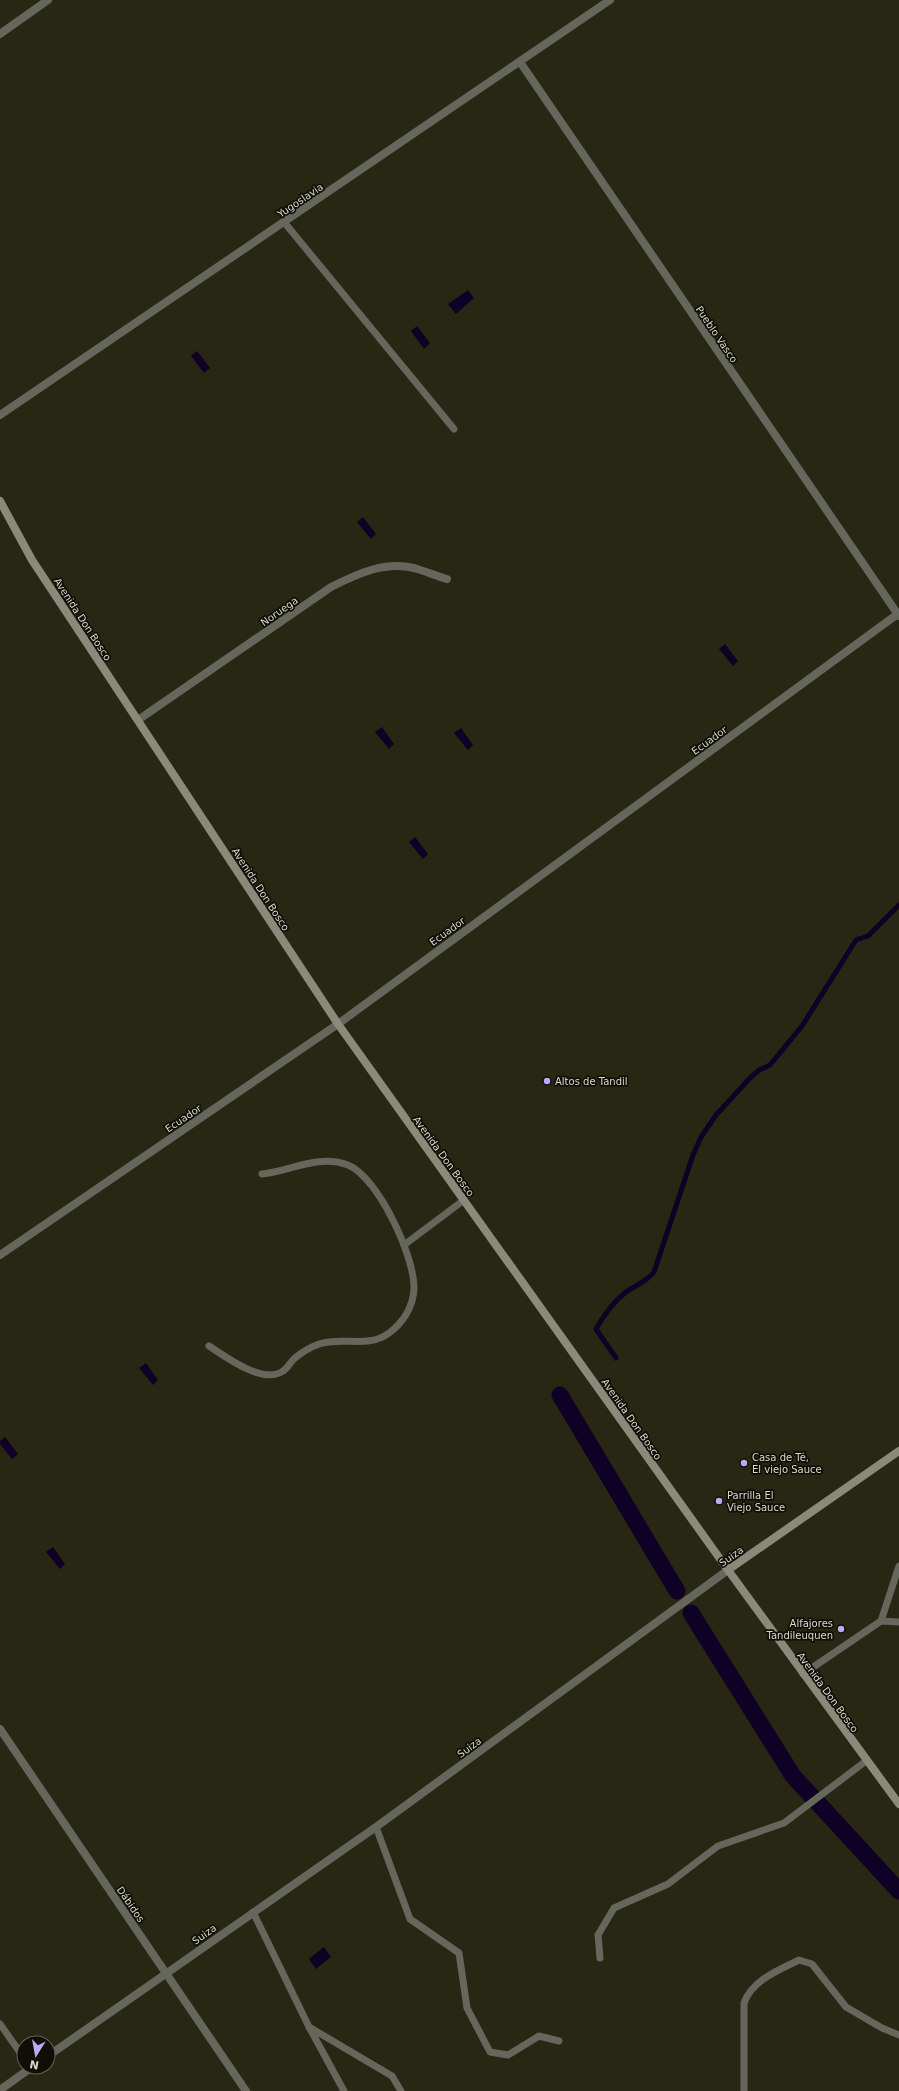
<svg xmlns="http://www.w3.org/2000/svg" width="899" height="2091" font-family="'DejaVu Sans',sans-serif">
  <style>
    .water { fill: #0f0126 }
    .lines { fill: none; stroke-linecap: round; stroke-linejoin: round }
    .stream { stroke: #0f0126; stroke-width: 5 }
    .canal { stroke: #0f0126; stroke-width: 17 }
    .lane { stroke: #65665c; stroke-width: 7 }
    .street { stroke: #65665c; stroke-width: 8 }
    .secondary { stroke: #898a7a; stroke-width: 8 }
    .poi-dot { fill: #bea9f5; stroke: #0f0f07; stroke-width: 1.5 }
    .labels { text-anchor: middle; stroke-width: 3.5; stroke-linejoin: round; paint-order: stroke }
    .street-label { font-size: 10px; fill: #d9dace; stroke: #0f0f07 }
    .poi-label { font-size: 10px; fill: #d9dace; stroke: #0f0f07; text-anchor: start }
  </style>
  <rect width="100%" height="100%" fill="#272713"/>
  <g class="water">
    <path d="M468,290L474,298L456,314L448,304Z"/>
    <path d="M417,326L430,343L424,349L411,331Z"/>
    <path d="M197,351L210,368L204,373L191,356Z"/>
    <path d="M363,517L376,534L371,539L357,522Z"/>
    <path d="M725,644L738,661L733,666L719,649Z"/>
    <path d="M382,727L394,744L389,749L375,732Z"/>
    <path d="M461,728L473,745L468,750L454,733Z"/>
    <path d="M415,837L428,854L423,859L409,842Z"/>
    <path d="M146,1363L158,1380L153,1385L139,1368Z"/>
    <path d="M5,1437L18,1454L12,1459L0,1444V1441Z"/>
    <path d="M53,1547L65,1564L60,1569L46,1552Z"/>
    <path d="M324,1947L331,1957L316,1969L309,1959Z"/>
  </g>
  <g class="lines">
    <path class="stream" d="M616,1358L596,1329C604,1315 613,1302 626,1292C636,1285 646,1282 654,1272L693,1155L701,1137L716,1115L751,1077L759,1070L770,1065L802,1026L856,940L868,936L899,905"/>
    <g class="canal">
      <path d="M560,1395L677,1591"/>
      <path d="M691,1613L793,1776L899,1891"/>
    </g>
    <g class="lane">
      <path d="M284,222L454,429"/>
      <path d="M404,1245L464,1200"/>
      <path d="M209,1346C226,1357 263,1385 283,1371C288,1368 291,1361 295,1358C302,1352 311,1347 319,1344C342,1336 368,1349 389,1333C403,1323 413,1307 414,1289C415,1257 378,1177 348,1165C318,1154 291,1171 262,1174"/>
      <path d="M881,1621L899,1566"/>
      <path d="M803,1674L881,1621L899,1622"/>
      <path d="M376,1827L410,1919L459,1953L467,2008L490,2052L508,2055L539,2036L559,2041"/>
      <path d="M253,1912L309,2027L344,2091"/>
      <path d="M600,1958L598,1935L614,1908L668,1884L718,1846L784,1823L866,1761"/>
      <path d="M0,2024L24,2058"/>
      <path d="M309,2027L392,2076L401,2091"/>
      <path d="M744,2091V2003C752,1980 779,1970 799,1960L812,1964L846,2007L882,2028L899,2035"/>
    </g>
    <g class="street">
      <path d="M0,34L48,0"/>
      <path d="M520,62L899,616"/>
      <path d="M0,415L610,0"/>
      <path d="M138,720L331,587C357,574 384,561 414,568C425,571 436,576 447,579"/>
      <path d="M0,1255L338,1024L899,613"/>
      <path d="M0,1729L246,2091"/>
      <path d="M48,2056L376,1827L728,1570"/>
      <path d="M0,2090L32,2067"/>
    </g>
    <g class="secondary">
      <path d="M0,501L32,560L338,1024L728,1570L899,1804"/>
      <path d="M728,1570L899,1451"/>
    </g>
  </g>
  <g class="poi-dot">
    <circle cx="547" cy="1081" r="4"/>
    <circle cx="744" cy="1463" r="4"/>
    <circle cx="719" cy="1501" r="4"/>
    <circle cx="841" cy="1629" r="4"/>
  </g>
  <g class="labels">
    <g class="street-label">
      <text transform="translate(300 200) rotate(-34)" y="4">Yugoslavia</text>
      <text transform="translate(717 334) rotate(56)" y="4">Pueblo Vasco</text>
      <text transform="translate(279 611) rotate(-35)" y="4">Noruega</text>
      <text transform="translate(83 619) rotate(57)" y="4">Avenida Don Bosco</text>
      <text transform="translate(709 740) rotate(-36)" y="4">Ecuador</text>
      <text transform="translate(261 889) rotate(57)" y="4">Avenida Don Bosco</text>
      <text transform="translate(447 931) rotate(-36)" y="4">Ecuador</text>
      <text transform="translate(183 1118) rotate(-34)" y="4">Ecuador</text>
      <text transform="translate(444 1156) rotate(54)" y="4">Avenida Don Bosco</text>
      <text transform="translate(632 1419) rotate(55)" y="4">Avenida Don Bosco</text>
      <text transform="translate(731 1556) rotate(-35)" y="4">Suiza</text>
      <text transform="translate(828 1692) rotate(54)" y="4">Avenida Don Bosco</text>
      <text transform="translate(469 1747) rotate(-36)" y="4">Suiza</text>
      <text transform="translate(131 1904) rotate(56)" y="4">Dábidos</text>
      <text transform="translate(204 1934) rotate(-35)" y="4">Suiza</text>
    </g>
    <g class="poi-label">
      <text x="555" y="1085">Altos de Tandil</text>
      <text x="752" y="1461">Casa de Té,<tspan x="752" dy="12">El viejo Sauce</tspan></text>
      <text x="727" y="1499">Parrilla El<tspan x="727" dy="12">Viejo Sauce</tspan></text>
      <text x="833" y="1627" text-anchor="end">Alfajores<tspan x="833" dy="12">Tandileuquen</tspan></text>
    </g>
  </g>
  <g transform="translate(36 2055) rotate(191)"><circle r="19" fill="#0f0f07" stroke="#606057"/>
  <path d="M0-3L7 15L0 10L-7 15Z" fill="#bea9f5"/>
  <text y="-6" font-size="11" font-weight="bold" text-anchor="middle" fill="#d9dace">N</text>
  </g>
</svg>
